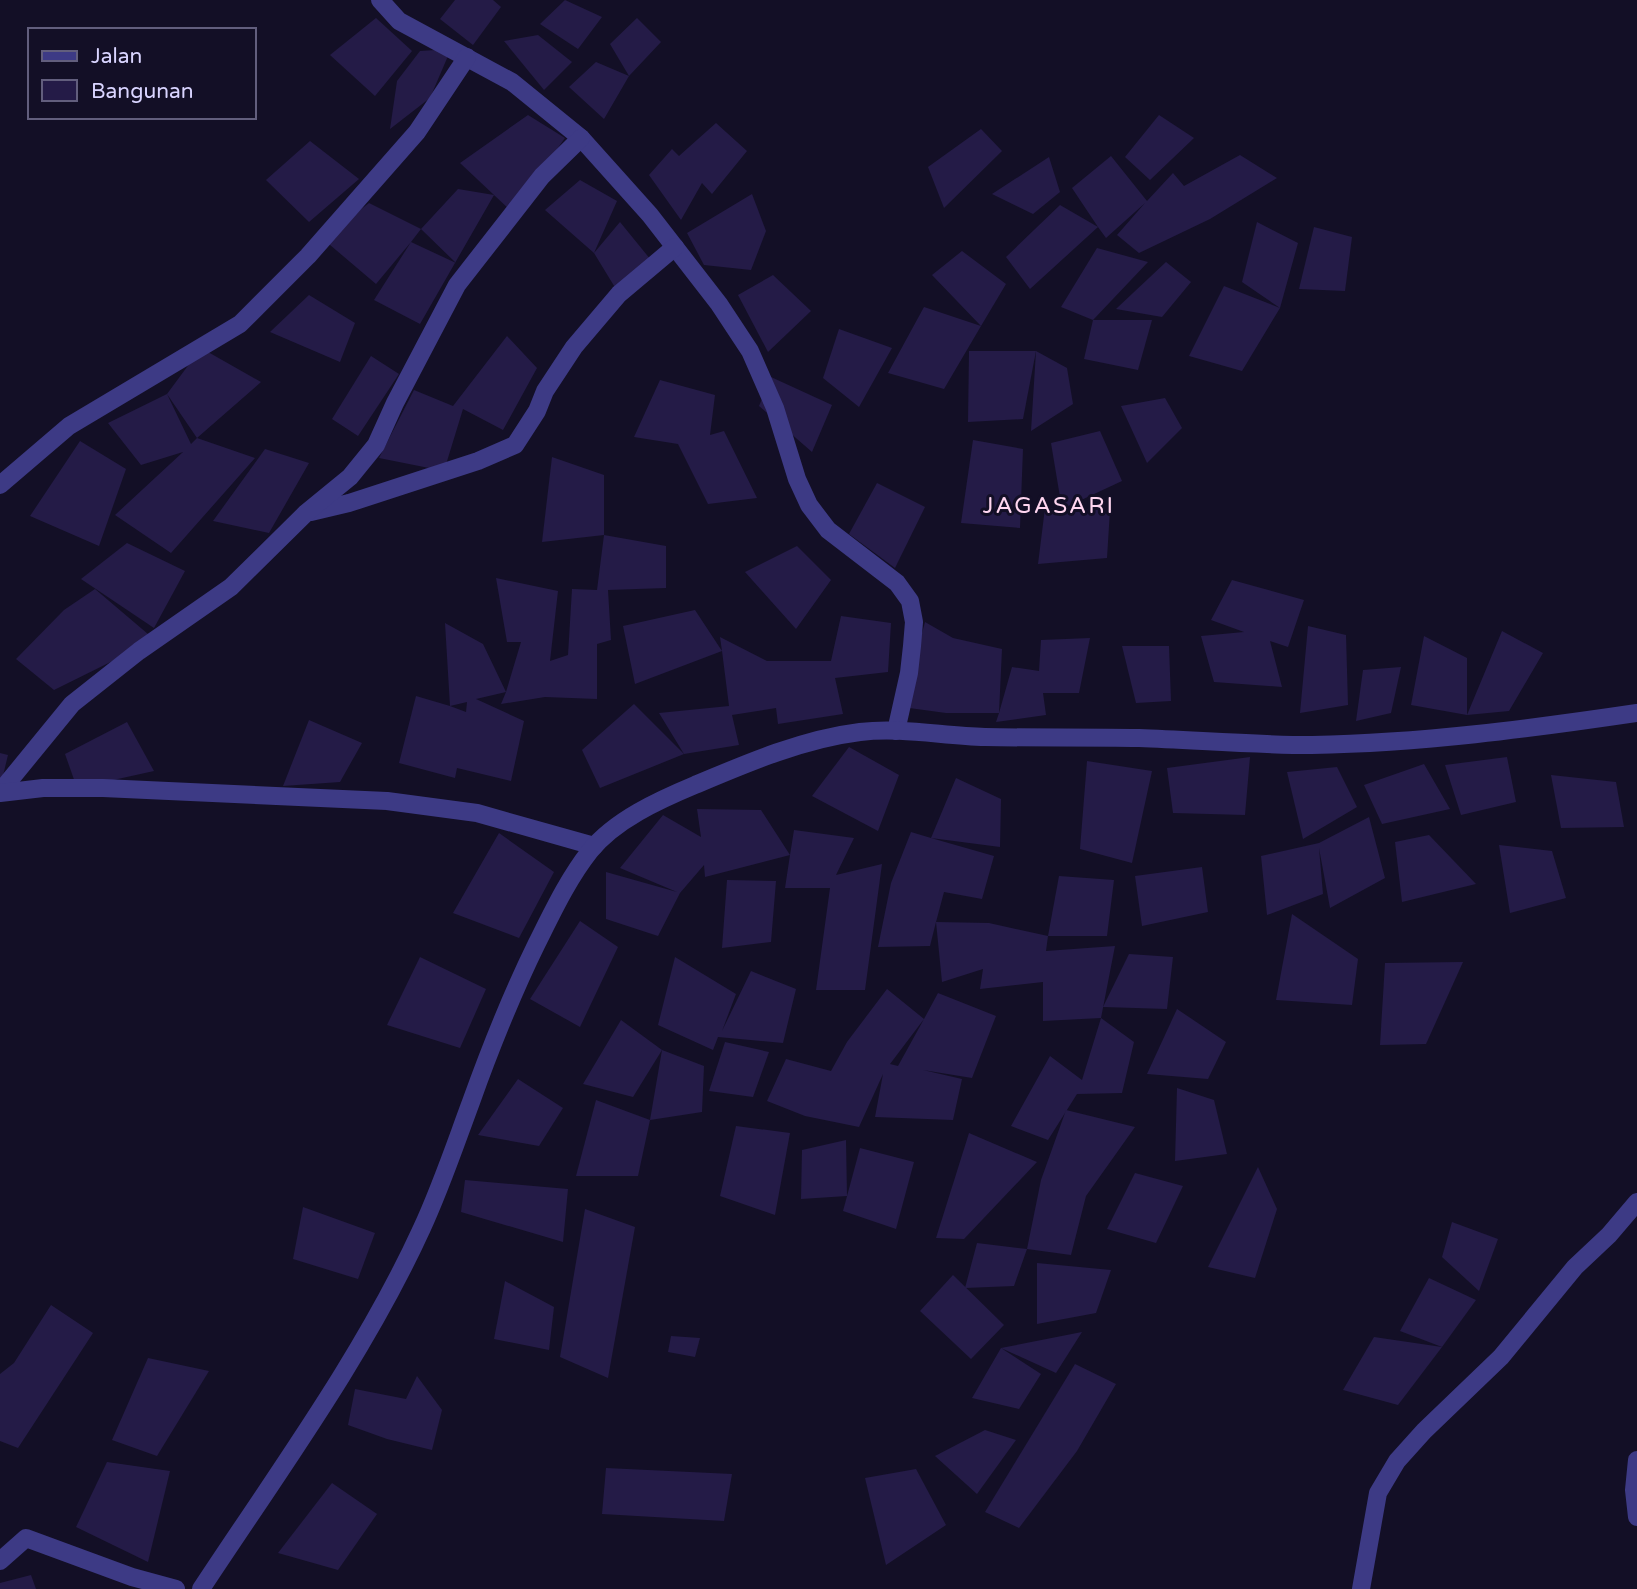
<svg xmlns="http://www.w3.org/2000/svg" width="1637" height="1589" font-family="'Varela Round',sans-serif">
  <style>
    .building { fill: #241b47; fill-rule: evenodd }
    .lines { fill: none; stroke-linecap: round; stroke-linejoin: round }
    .minor { stroke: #3d3a85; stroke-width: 18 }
    .labels { text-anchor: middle; stroke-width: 6; stroke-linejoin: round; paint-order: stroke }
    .quarter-label { font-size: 23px; letter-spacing: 2px; fill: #ffd6f0; stroke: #130f26 }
  </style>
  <rect width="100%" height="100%" fill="#130f26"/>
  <g class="building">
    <path d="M455,0H493L501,7L473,45L440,19Z"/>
    <path d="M565,0L602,17L578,49L540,24Z"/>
    <path d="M376,18L412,51L375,96L330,55Z"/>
    <path d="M637,18L661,42L629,76L604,119L569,87L596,62L629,76L610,44Z"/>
    <path d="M538,35L572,62L544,90L504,41Z"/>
    <path d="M451,49L430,98L390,129L397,81L420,51Z"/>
    <path d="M528,115L565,138L512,212L494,195L420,324L374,300L411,242L376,284L323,239L369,203L421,229L458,189L494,195L460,163ZM421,229L456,263L411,242Z"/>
    <path d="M1159,115L1194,138L1150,180L1125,157Z"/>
    <path d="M716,123L747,151L712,194L702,183L681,220L649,175L672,149L679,156Z"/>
    <path d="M981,129L1002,151L944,208L928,167Z"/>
    <path d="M310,141L359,179L309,222L266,180Z"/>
    <path d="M1240,155L1277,178L1210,219L1139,253L1117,235L1145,203L1106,238L1098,227L1030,289L1006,257L1060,205L1098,227L1072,188L1111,156L1147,201L1173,173L1184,186Z"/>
    <path d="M1049,157L1060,192L1033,214L992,194Z"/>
    <path d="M580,180L617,201L594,253L620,222L655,265L619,294L594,253L545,210Z"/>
    <path d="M752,194L766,231L751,270L704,265L687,233Z"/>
    <path d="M1257,222L1298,243L1280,308L1242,371L1189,356L1224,286L1280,308L1242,282Z"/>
    <path d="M1314,227L1352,237L1345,291L1299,289Z"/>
    <path d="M1097,248L1148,262L1093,320L1061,307Z"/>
    <path d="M962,251L1006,284L981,326L944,389L888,373L924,307L981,326L932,275Z"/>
    <path d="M1166,262L1191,282L1162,317L1116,309Z"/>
    <path d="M773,275L811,311L768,352L738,295Z"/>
    <path d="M309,295L355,323L340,362L270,332Z"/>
    <path d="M1093,320H1152L1138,370L1084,359Z"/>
    <path d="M839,329L892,348L859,407L823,378Z"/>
    <path d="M507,336L537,368L503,430L463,409L444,471L379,458L414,390L453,406Z"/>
    <path d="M201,348L261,382L197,438L255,458L171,553L115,515L183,452L141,465L108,423L167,394ZM167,394L197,438L191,444Z"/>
    <path d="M969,351H1036L1023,419L968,422Z"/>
    <path d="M1036,351L1067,368L1073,404L1031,431Z"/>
    <path d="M371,356L399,374L358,436L332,419Z"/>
    <path d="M771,377L832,405L812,452L759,406Z"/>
    <path d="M660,380L715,395L710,435L724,431L757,498L708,504L678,444L634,437Z"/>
    <path d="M1165,398L1182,428L1147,463L1121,406Z"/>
    <path d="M1100,431L1122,481L1062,509L1051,443Z"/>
    <path d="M973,440L1023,449L1020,528L961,523Z"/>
    <path d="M80,441L126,469L99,546L30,516Z"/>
    <path d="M265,449L309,463L269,533L213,521Z"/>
    <path d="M552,457L604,475V535L542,542Z"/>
    <path d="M877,483L925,507L895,568L849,534Z"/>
    <path d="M1045,508L1110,510L1107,558L1038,564Z"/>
    <path d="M604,535L666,546V588L608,590L611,640L597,644V699L545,697L501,704L506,692L476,699L524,721L511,781L457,768L455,778L399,763L416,696L450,706L445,623L483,644L506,692L521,642H507L496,578L558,591L550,661L568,655L572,589L597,590ZM467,702L466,712L450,706Z"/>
    <path d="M127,543L185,571L154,628L81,579Z"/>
    <path d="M797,546L831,580L796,629L745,572Z"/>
    <path d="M1232,580L1304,600L1288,647L1270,641L1282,687L1214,682L1201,636L1244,632L1211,620Z"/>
    <path d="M95,589L155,640L54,690L16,659L64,610Z"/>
    <path d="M695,610L722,651L720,637L767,661H831L841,616L891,623L888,672L835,678L843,714L778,724L776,708L732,715L739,745L684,754L659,713L729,706L722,651L635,684L623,626Z"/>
    <path d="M925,622L953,638L1002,649L999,713L1012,667L1039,671L1041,640L1090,638L1079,693H1043L1046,715L996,722L999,713H946L902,707Z"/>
    <path d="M1308,626L1346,635L1348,705L1300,713Z"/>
    <path d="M1502,631L1543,653L1509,711L1467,715L1411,705L1424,636L1467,658V715Z"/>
    <path d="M1122,646H1169L1171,701L1136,703Z"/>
    <path d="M1401,667L1391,713L1356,721L1363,670Z"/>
    <path d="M634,704L684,754L600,788L582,750Z"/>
    <path d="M309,720L362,743L340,782L283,786Z"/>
    <path d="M127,722L154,771L77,788L65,754Z"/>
    <path d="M849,747L899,775L878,831L812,796Z"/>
    <path d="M0,753L8,755L1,784H0Z"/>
    <path d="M1250,757L1245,815L1173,813L1167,768Z"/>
    <path d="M1507,757L1516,802L1461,815L1445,765Z"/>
    <path d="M1087,761L1152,771L1132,863L1080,849Z"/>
    <path d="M1424,764L1450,809L1382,824L1364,785Z"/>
    <path d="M1337,767L1357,807L1303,839L1287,772Z"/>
    <path d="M1551,775L1616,782L1624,827L1561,828Z"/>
    <path d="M956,778L1001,799L1000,847L931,838L994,856L982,899L944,892L936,922L989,923L1048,936L1046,951L1115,946L1101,1018L1043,1021V982L980,989L983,969L942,982L936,922L930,946L878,947L891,883L911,832L931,838Z"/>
    <path d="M697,809L761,810L790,855L794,830L854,838L836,875L882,864L865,990H816L830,888H785L790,855L705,877L704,865L680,893L658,936L606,919V872L677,892L620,868L663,815L701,837Z"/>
    <path d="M1369,817L1385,878L1330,908L1319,848L1323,894L1267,915L1261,856L1319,843Z"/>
    <path d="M499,833L554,872L519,938L453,913Z"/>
    <path d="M1429,835L1476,884L1402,902L1395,842Z"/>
    <path d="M1499,845L1552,851L1566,898L1510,913Z"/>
    <path d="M1202,867L1208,912L1142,926L1135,876Z"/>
    <path d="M1059,876L1114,880L1107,936H1048Z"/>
    <path d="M727,880L776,881L771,942L722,948Z"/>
    <path d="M1292,914L1358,959L1352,1005L1276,1000Z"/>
    <path d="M580,921L618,947L580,1027L530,999Z"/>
    <path d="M1129,954L1173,957L1167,1009L1103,1007Z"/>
    <path d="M420,957L486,989L460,1048L387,1025Z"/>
    <path d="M675,957L736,994L722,1031L751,971L796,989L783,1043L718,1037L713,1050L658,1025Z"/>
    <path d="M1463,962L1426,1044L1380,1045L1385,963Z"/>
    <path d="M887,989L924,1019L890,1064L898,1066L924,1019L938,993L996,1016L972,1078L923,1070L962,1079L953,1120L875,1117L883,1074L859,1127L805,1116L767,1101L786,1059L831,1071L847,1042Z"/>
    <path d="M1177,1009L1226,1042L1208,1079L1147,1074Z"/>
    <path d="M1101,1018L1134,1042L1122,1093L1077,1094L1048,1140L1011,1126L1050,1056L1082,1080Z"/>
    <path d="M621,1020L662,1050L633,1097L583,1084Z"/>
    <path d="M725,1042L769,1052L753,1097L709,1091Z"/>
    <path d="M662,1050L704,1066L702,1112L650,1120Z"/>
    <path d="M518,1079L563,1108L539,1146L478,1135Z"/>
    <path d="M1177,1088L1214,1100L1227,1154L1175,1161Z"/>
    <path d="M596,1100L650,1120L638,1176H576Z"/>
    <path d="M1066,1110L1135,1127L1086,1196L1071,1255L1027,1249L1014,1286L965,1288L977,1243L1027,1249L1041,1180Z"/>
    <path d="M736,1126L790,1133L775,1215L720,1196Z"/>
    <path d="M969,1133L1037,1162L964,1239L936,1238Z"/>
    <path d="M846,1140L847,1196L801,1199L802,1150Z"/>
    <path d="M860,1148L914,1162L896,1229L843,1211Z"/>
    <path d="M1258,1167L1277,1209L1255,1278L1208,1267Z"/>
    <path d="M1135,1173L1183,1186L1156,1243L1107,1229Z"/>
    <path d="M465,1180L568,1189L563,1242L461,1212Z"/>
    <path d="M303,1207L375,1233L358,1279L293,1259Z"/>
    <path d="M585,1209L635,1227L608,1378L560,1357Z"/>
    <path d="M1452,1222L1498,1239L1479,1291L1442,1257Z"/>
    <path d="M1037,1263L1111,1270L1096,1313L1037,1324Z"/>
    <path d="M953,1275L1004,1325L971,1359L920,1311Z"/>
    <path d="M1429,1278L1476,1300L1442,1347L1400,1331Z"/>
    <path d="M505,1281L554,1307L549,1350L494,1339Z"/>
    <path d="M51,1305L93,1333L18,1448L0,1441V1374L14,1363Z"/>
    <path d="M1082,1332L1056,1373L1001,1348L1041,1374L1019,1409L972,1398L1001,1348Z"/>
    <path d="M671,1336L700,1338L695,1357L668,1352Z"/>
    <path d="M1374,1337L1442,1347L1398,1405L1343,1390Z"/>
    <path d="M148,1358L209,1371L157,1456L112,1440Z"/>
    <path d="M1075,1364L1116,1384L1077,1451L1019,1528L985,1512Z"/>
    <path d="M417,1376L442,1410L432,1450L387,1439L348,1425L355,1389L406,1399Z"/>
    <path d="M985,1430L1016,1440L977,1494L935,1456Z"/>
    <path d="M107,1462L170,1471L148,1562L76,1527Z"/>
    <path d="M606,1468L732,1474L724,1521L602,1514Z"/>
    <path d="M916,1469L946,1525L886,1565L865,1478Z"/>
    <path d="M332,1483L377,1514L338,1570L278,1553Z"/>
    <path d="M31,1575L36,1589H0V1583Z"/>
  </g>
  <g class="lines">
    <g class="minor">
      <path d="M380,0L399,21L512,82L581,138L650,215L719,304L750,351L775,408L797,479L809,505L828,530L897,583L910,601L914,622L912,646L909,673L896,731"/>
      <path d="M0,485L69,426L240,324L308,256L417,132L467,57"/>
      <path d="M311,512L349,503L478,461L515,445L537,411L545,391L574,347L619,294L675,247"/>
      <path d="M0,792L72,704L139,651L231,587L306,513L350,477L376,445L395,403L457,285L542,176L581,138"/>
      <path d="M0,793L43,788H103L387,801L477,813L594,846"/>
      <path d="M1637,1460L1634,1490L1637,1517"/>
      <path d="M0,1561L26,1538L132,1577L176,1589"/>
      <path d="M201,1589C278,1472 364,1355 422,1228C441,1187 455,1145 471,1102C490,1049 512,994 537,943C553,911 568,879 590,851C615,820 659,800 695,785C747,763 803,739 860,732C901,727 943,736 985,737C1036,738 1087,737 1139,738C1196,740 1254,745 1312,745C1421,743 1529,729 1637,713"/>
      <path d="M1361,1589L1378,1493L1397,1461L1424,1431L1501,1357L1575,1267L1609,1235L1637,1202"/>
    </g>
  </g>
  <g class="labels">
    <g class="quarter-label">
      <text x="1049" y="513">JAGASARI</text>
    </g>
  </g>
  <rect x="28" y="28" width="228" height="91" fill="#130f26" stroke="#625e7d" stroke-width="2"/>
  <rect x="42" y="51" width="35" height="10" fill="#3d3a85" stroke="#625e7d" stroke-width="2"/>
  <text x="91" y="63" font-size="21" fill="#d9d4ff">Jalan</text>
  <rect x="42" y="80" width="35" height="21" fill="#241b47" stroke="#625e7d" stroke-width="2"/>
  <text x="91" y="98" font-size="21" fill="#d9d4ff">Bangunan</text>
</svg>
